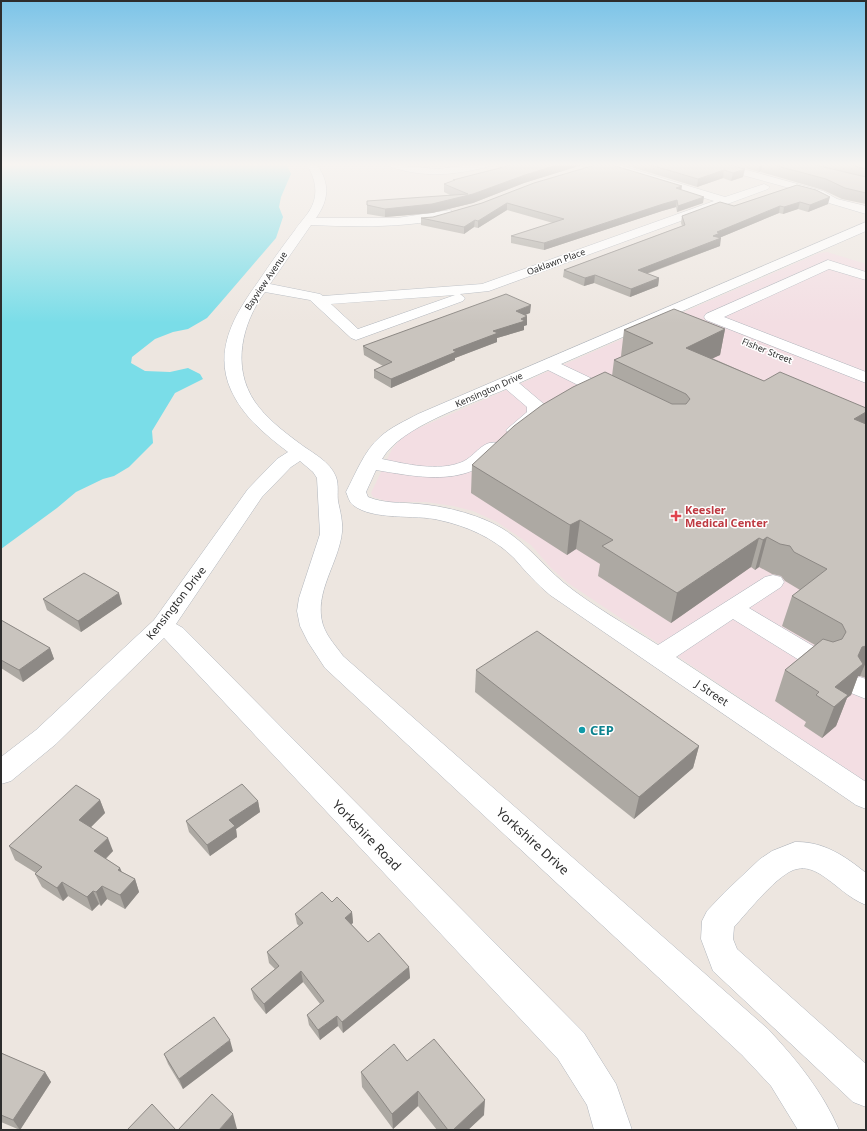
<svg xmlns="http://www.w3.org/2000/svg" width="867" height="1131" font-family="'Noto Sans',sans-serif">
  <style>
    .medical { fill: #f3dee3 }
    .water { fill: #7adde8 }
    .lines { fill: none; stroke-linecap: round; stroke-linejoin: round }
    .minor-casing { stroke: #b0b5bc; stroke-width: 1 }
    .minor { fill: #fff; fill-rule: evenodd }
    .wall { fill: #ada9a3 }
    .shaded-wall { fill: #8d8985 }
    .building { fill: #c9c4be; stroke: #8d8985 }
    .health-dot { fill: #e0444e; stroke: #fff; stroke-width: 1.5 }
    .culture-dot { fill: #0f9aa8; stroke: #fff; stroke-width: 1.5 }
    .labels { text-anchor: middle; stroke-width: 3; stroke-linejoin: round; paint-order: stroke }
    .far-street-label { font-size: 9px; fill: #2d2d2d; stroke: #fff }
    .health-label { font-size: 11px; font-weight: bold; fill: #be3a42; stroke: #fff; text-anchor: start }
    .street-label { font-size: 11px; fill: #2d2d2d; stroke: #fff }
    .near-culture-label { font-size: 13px; font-weight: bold; fill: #0d838f; stroke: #fff; text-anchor: start }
    .near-street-label { font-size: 13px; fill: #2d2d2d; stroke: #fff }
  </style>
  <rect width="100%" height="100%" fill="#ede6e0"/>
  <path class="medical" d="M827,252L866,264V782L568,583L551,568L531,545L497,522L473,511L453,506L426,502H389L373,497L371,493L392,449L402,437L412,431L819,253Z"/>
  <path class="water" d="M1,165H287L291,174L281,197L279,207L283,217L276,238L221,302L207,318L188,329L173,332L155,339L132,357L131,363L145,371L170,372L188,368L200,374L203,379L175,393L152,431L153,443L129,467L114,476L103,479L76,492L57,508L1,549Z"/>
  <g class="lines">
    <g class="minor-casing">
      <g id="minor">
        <path d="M307,165H317C330,183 329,200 316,218H397L450,210L456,214L454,217C407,228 359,227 311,225L270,284L320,294L323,296L482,284L714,201L603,167L602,165H619L725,197L764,184L770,187L768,189L730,203L489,291L460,294L465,298L463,301L356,340L351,338L310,300L265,292C242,323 231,367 255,402C266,418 283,431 299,443C312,453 330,461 336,477C339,485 337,494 338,501C340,511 343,521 342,532C339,563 313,593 323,625C327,637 336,646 343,656L768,1029C796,1059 823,1092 839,1130H798L771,1086L742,1055L325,668L308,642L300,626L297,611L299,598L320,534L317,478L313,472L300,461L291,467L262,497L176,624L183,628L584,1033L616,1084L632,1130H594L587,1105L558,1059L164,638L56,744L11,781L1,784V757L36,730L154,620L248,489L277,459L288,452C266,435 243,417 231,390C213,350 235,314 258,282C270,264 282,247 295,230C300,222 307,216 311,208C319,193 315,178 307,165ZM455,295L358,329L331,304Z"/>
        <path d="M390,165L439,169L469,165H488L487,167C454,175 424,178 391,167Z"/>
        <path d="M712,165H729L823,191L837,199L866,206V214L829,203L815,195L713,167Z"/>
        <path d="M866,222V231L561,364L618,391L621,395L618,399L612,400L606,399L548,370L519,383L545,405V414L542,418L521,434L515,435L509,434L506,430L527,412V407L506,389C471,404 401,426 382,459C406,464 438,472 462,462C476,456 482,439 499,443L501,447C472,489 419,477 376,470L366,492L368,497C385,504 401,502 419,504C443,506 471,513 492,523C522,537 540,563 564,583C591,605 628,626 658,645L765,577L773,575L781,577L784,582L781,587L749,608L830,656L833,662L830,668L821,671L812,668L733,619L676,657L866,782V809L856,805L550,595C536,583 526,572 514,558C494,538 467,526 439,520C415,514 373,521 353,505C349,502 348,496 346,492C356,473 364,451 380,437C391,427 405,421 418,414Z"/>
        <path d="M828,260L866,272V280L829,269L724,317L866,372V383L706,320L704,317L706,314Z"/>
        <path d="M860,677L866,679V699L851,693L847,686L851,679Z"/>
        <path d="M795,842C823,841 845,856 866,873V905C848,898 836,884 820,874C813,870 806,867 797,869C779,872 747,913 734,927L733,939L737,949L866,1064V1107L853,1102L713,971L701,939L702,921L707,911L725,892L760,859L772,851Z"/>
      </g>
    </g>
    <use href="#minor" class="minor"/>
  </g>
  <g class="wall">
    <path d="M511,165H582L524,183L473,203L432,213L385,217L367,214V205L450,195L444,192V184L453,181V180Z"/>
    <path d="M625,165H730L743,177L731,181L723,178L697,187Z"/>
    <path d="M735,165H866V204L842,199L823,190L761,172V171L759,172Z"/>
    <path d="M797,185L828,204L808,212L798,209L783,214L779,213L719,238L720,246L647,274L659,278L658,286L630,297L594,283L584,286L563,277L564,270L682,226L681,223L682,216L734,206Z"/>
    <path d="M681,190L703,203L677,212L676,207L662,211L544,250L511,243V236L553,223L507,210L478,228L474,227L464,234L421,225V218L433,217L482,203Z"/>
    <path d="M530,313L525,315L527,316V325L524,326V330L497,338V342L455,358V360L391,388L374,378V370L383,366L364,355L363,346Z"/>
    <path d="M725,329L720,355L712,358L764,381L866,408V422L865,424H866V678L860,676H858L851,695L847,698L836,726L822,738L804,726L806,722L775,701L785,670L815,645L782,626L792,596L800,590L785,581L781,576L772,574L759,567L755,570L751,567L671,623L598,576L600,564L576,549L567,555L471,493L472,465L612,376L614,360L623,356H621L624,330Z"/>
    <path d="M43,599L122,604L81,632L47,610Z"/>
    <path d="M1,620L50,648L54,659L23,682L1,668Z"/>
    <path d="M476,670L699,746L693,768L634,819L475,692Z"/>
    <path d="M100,800L105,813L91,827L113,851L106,859L120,868L122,872L135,879L139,892L125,909L107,899L101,906L99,904L92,911L68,896L63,901L42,887L35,874L36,873L15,860L9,846Z"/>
    <path d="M258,801L260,812L236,829L237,837L210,856L189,832L186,821Z"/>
    <path d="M332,902L352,912L353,923L351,924L368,942L409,967L410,978L343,1033L338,1026L320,1040L309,1025L307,1015L320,1004L303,982L266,1014L254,999L251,989L275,969L269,963L267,952L299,926L297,924L295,914Z"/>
    <path d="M233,1051L183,1089L168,1064L164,1054Z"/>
    <path d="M1,1053L45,1072L51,1082L20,1130L1,1122Z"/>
    <path d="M407,1061L484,1115L468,1130H437L418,1106L393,1129L362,1087L361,1072Z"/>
  </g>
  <g class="shaded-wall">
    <path d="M557,165H582L524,183L473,203L432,213L385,217V209L473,194L525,175Z"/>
    <path d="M760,165H762L761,171L759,172Z"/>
    <path d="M745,169L743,177L731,181L733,173Z"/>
    <path d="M724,170L723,178L697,187L698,179Z"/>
    <path d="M682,186L681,192L676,188Z"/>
    <path d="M704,197L703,203L677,212L678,206Z"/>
    <path d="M830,197L828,204L808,212L810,205Z"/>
    <path d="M677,200L676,207L662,211L544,250V243L663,204Z"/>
    <path d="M800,202L798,209L783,214L784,207Z"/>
    <path d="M507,203V210L478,228V221Z"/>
    <path d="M780,206L779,213L719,238H721L720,246L637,277L638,270L713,236L717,232Z"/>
    <path d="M475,220L474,227L464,234V227Z"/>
    <path d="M595,275L594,283L584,286L585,278Z"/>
    <path d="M659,278L658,286L630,297L631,289Z"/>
    <path d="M531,305L530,313L515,319L516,311Z"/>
    <path d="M527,316V325L524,326V330L497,338V342L455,358V360L391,388V379L493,331Z"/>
    <path d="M725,329L720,355L682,373L686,348Z"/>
    <path d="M866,412V422L861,437L854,419Z"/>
    <path d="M580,520L576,549L567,555L570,525Z"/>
    <path d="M767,537L759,567L755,570L763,540Z"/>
    <path d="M759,538L751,567L671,623L677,593Z"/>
    <path d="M119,593L122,604L81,632L78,621Z"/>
    <path d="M866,646V662L860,676H858L851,695L847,698L836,726L822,738L834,707L835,687L858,656L862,647Z"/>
    <path d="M50,648L54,659L23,682L19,670Z"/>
    <path d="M699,746L693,768L634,819L639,797Z"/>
    <path d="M100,800L105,813L84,834L79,820Z"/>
    <path d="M258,801L260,812L236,829L237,837L210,856L207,845L229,820Z"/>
    <path d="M108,838L113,851L99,865L94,851Z"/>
    <path d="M120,868L125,881L118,870Z"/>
    <path d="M135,879L139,892L125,909L120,895Z"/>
    <path d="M62,882L68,896L63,901L57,888Z"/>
    <path d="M102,886L107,899L101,906L96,892Z"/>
    <path d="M93,891L99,904L92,911L87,897Z"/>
    <path d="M352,912L353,923L346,928L345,918Z"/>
    <path d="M409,967L410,978L343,1033L342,1022Z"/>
    <path d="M301,971L303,982L266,1014L264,1004Z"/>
    <path d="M337,1016L338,1026L320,1040L318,1030Z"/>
    <path d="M230,1040L233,1051L183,1089L179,1079Z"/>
    <path d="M45,1072L51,1082L20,1130L13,1120Z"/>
    <path d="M418,1091V1106L393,1129L392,1114Z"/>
    <path d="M485,1100L484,1115L468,1130H453Z"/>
    <path d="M233,1114L237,1129V1130H219Z"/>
  </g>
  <g class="building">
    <path d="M511,165H557L525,175L473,194L432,204L385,209L367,205V201L468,194L444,184L455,180H453Z"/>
    <path d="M595,165H612L682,186L676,188L704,197L678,206L677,200L663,204L544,243L511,236L564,219L507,203L478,221L475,220L464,227L421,218L433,217L482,203L534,183Z"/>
    <path d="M651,165H730L745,169L733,173L724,170L698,179Z"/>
    <path d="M774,165H815L866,177V193L845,188L826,179Z"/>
    <path d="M852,165H866V169Z"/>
    <path d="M797,185L816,190L830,197L810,205L800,202L784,207L780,206L717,232L720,233L713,236L721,238L638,270L659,278L631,289L595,275L585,278L564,270L685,225L682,216L720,202L734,206Z"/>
    <path d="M506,294L531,305L516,311L527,316L521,319L525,321L493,331L498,333L453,350L456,352L391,379L374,370L392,362L363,346Z"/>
    <path d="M674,309L725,329L686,348L764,381L780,372L866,408V412L854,419L866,424V646L862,647L858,656L863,664L835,687L848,695L834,707L816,695L819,692L785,670L823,639L833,642L842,639L846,632L842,624L792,596L827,569L794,552L790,546L780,544L767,537L763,540L759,538L677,593L602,546L613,540L580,520L570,525L472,465L514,426L542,405L573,387L605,372L672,404H686L690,399L686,394L614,360L653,343L624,330Z"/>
    <path d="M84,573L119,593L78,621L43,599Z"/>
    <path d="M1,620L50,648L19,670L1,660Z"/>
    <path d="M537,631L699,746L639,797L476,670Z"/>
    <path d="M242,784L258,801L229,820L235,826L207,845L186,821Z"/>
    <path d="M76,785L100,800L79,820L108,838L94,851L120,868L118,870L135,879L120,895L102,886L96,892L93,891L87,897L62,882L57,888L35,874L42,867L9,846Z"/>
    <path d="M322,892L332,902L337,897L352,912L345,918L368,942L379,933L409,967L342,1022L337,1016L318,1030L307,1015L324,1001L301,971L264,1004L251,989L279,966L267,952L303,923L295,914Z"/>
    <path d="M214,1017L230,1040L179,1079L164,1054Z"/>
    <path d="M434,1039L485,1100L453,1130H448L418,1091L392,1114L361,1072L394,1044L407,1061Z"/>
    <path d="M1,1053L45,1072L13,1120L1,1115Z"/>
    <path d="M212,1094L233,1114L219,1130H178Z"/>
    <path d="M152,1104L176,1130H127Z"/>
  </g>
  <linearGradient id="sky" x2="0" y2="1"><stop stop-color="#7cc4e8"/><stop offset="0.51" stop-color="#f7f4f1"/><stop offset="1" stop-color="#f7f4f1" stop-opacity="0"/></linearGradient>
  <rect width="867" height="323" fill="url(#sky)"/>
  <path class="health-dot" d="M674 510h4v4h4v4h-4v4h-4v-4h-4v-4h4z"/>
  <circle class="culture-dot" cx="582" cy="730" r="4"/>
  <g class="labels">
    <g class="far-street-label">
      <text transform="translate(556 262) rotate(-20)" y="3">Oaklawn Place</text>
      <text transform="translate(266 281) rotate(-56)" y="3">Bayview Avenue</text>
      <text transform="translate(767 351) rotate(22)" y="3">Fisher Street</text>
      <text transform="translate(489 390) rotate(-24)" y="3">Kensington Drive</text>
    </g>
    <g class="health-label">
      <text x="685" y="514">Keesler<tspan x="685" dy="13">Medical Center</tspan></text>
    </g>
    <g class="street-label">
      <text transform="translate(176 603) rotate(-52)" y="4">Kensington Drive</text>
      <text transform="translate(712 693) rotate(34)" y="4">J Street</text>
    </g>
    <g class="near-culture-label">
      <text x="590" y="735">CEP</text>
    </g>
    <g class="near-street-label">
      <text transform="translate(367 835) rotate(46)" y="5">Yorkshire Road</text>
      <text transform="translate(533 841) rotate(42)" y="5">Yorkshire Drive</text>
    </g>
  </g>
  <rect width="867" height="1131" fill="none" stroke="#2d2d2d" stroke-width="4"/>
</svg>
